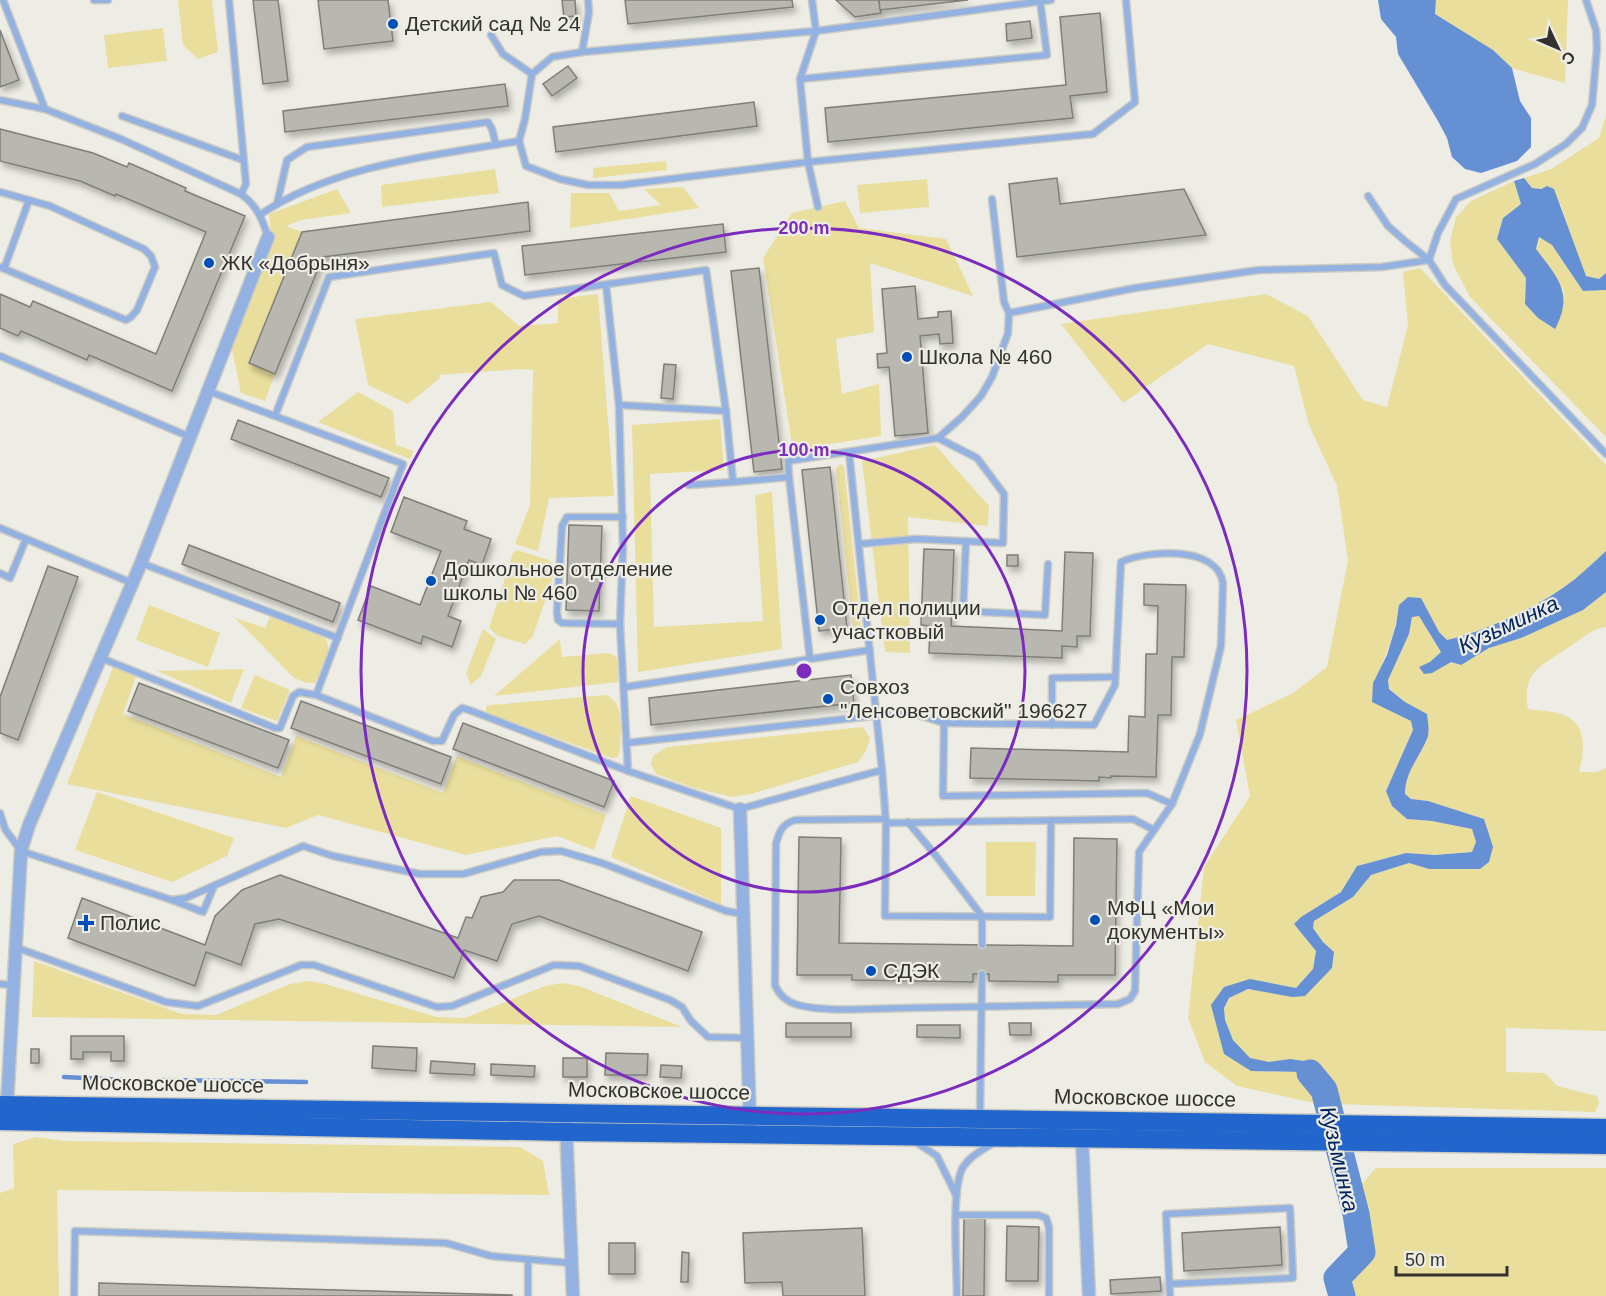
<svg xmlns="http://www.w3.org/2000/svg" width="1606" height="1296" font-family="Arial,sans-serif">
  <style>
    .green { fill: #e9de9c }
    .water { fill: #6590d4 }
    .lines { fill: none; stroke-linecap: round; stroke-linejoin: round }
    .stream { stroke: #6590d4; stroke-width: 4.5 }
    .river { stroke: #6590d4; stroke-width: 27 }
    .building { fill: #b9b8b0; stroke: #7f7e77; stroke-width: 1.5; filter: url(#shadow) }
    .lane-casing { stroke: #cccbc4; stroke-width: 9 }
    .street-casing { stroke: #cccbc4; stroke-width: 15 }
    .highway-casing { stroke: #cccbc4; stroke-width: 21 }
    .lane { stroke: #93b2e2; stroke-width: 6 }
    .street { stroke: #93b2e2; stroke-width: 12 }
    .highway { stroke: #2266cd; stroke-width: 18 }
    .ring { fill: none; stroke: #7b2cbf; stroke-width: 3 }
    .poi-dot { fill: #004eb8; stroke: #eeede5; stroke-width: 2 }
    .labels { text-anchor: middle; stroke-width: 4.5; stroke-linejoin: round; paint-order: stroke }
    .poi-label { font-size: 21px; fill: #32312e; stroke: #eeede5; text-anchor: start }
    .street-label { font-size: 21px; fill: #32312e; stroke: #eeede5 }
    .water-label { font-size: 22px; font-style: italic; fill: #002562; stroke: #eeede5 }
    .centre { fill: #7b2cbf; stroke: #eeede5; stroke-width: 3 }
    .ring-label { font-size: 18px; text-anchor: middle; font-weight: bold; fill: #7b2cbf; stroke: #eeede5; stroke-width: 4.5; stroke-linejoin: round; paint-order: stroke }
  </style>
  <defs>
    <filter id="shadow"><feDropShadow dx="3" dy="5" stdDeviation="3" flood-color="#0004"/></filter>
  </defs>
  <rect width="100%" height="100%" fill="#eeede5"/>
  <g class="green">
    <path d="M178,0H212L218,52L198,59L183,45Z"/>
    <path d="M1436,0H1568L1565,83L1512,68L1493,50L1435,14Z"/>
    <path d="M163,28L167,61L108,68L104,35Z"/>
    <path d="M1606,115V273L1599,279L1586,276L1571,240L1561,205L1547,186L1541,189L1532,188L1524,178L1551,169L1599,138Z"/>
    <path d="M666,161L667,170L593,178V168Z"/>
    <path d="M495,169L499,193L382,207L381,185Z"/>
    <path d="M927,179L929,207L860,213L857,185Z"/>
    <path d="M1514,181L1521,204L1503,218L1497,239L1526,278L1525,304L1538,318L1555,329L1564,291L1552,271L1536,249L1540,236L1552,245L1583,291L1606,290V437L1470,297L1453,264L1450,241L1456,217L1471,201Z"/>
    <path d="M683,187L699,208L570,228L571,193H609L619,211L661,205L644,189Z"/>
    <path d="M337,189L351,213L301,220L286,226L302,232L249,362L275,374L265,401L241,393L230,340L271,235L269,214Z"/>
    <path d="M845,201L859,228L946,239L973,296L870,263L874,332L836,339L842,394L879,384L881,436L805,448L792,445L763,258L792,213Z"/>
    <path d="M1420,268L1606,465V551C1596,560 1586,570 1575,579C1538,607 1492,628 1447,640L1439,632L1421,599L1399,605C1395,633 1386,658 1373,683L1397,713L1411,721L1413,730L1386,791L1407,819L1432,821L1472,829L1476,842L1472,852L1435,855L1406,853L1357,866L1341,892L1302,917L1294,924L1316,951L1313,969L1296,988L1250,980L1211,1005L1251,1071L1302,1072L1318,1091L1319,1104L1237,1086L1205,1062L1188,1018L1204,867L1250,796L1236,720L1293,693L1327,667L1348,560L1337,486L1309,425L1294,366L1208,344L1123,403L1061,324L1266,294L1308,316L1363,400L1387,407L1408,325L1403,272Z"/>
    <path d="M598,294L614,496L549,498L538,551L515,544L530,505L533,370L521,369L439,375L440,378L408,404L368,385L355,319L491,302L519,326L558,323V299Z"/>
    <path d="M358,392L393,411L396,445L413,451L410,459L318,422Z"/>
    <path d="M720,419L724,470L650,474L654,627L763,621L755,495L772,492L782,649L638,672L632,425Z"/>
    <path d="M935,445L989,506L988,526L908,517L910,653L885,652L862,461Z"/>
    <path d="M840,464L844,466L861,625L856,629L853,626L836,468Z"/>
    <path d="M517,550L549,560L556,568L533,636L525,644L498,636L489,628L513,553Z"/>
    <path d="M1606,592V627C1591,629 1581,639 1569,647C1543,665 1521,671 1528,709C1538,711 1547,710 1557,713C1588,720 1585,747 1579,772H1597L1606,768V1031L1506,1028V1072L1545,1073L1557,1086L1597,1096L1599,1103L1595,1112L1335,1104L1330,1087L1290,1059C1278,1061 1261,1065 1249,1058C1237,1051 1220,1019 1225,1006C1228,997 1238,992 1246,990C1256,988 1281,995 1292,997L1332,968L1334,952L1323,942L1313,928L1314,921L1353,897L1371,875L1409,863L1429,869H1480L1489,862L1484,819L1428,801L1411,799L1405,794C1405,772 1419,758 1427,739C1430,732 1428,723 1427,715L1405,702L1389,688L1388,680L1409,634L1412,616H1419L1441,652L1430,662L1442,666L1451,662L1461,665L1489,648L1521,638L1582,610Z"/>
    <path d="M149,605L220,633L208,667L136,640Z"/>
    <path d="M270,617L324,637C335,648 321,671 315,683H307L294,678L235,618L265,628Z"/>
    <path d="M483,629L496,639L481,676L471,685L466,673Z"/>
    <path d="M560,639L562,657L608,653L616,656L619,667L618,682L494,696Z"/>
    <path d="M114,665L137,674L123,714L281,777L296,736L443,793L457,756L606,815L594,850L557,836L466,855L318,815L286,828L67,784Z"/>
    <path d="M244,669L231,703L157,671Z"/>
    <path d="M255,675L290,690L277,721L241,708Z"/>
    <path d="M606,695C626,703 620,732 620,750L618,757L612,758L486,713V706L492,705Z"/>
    <path d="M863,727L870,738L866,751L858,762L751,794L731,797L694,788L656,774L651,764L653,756L667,747Z"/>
    <path d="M97,792L234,838L227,856L172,882L75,850Z"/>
    <path d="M631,796L721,828V904L611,857Z"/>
    <path d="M986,842H1036L1035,896H986Z"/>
    <path d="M34,961L182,1014L216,1015L290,984L309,981L325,984L437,1017L465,1018L545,986L563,983L582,987L682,1027L32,1017Z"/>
    <path d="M36,1137L65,1141L520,1147L543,1161L549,1195L57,1190L59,1296H0V1193L14,1188L13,1144Z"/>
    <path d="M1376,1168H1606V1296H1349V1283L1373,1256L1359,1187Z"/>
  </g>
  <g class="water">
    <path d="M1378,0H1436L1435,14L1493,50L1512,68L1520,101L1531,118V147L1517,161L1481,173L1465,169L1452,157L1447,138L1438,121L1398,54L1396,37L1381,19Z"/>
    <path d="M1524,178L1532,188L1541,189L1547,186L1554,189L1586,276L1599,279L1606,273V290L1583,291L1552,245L1539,237L1536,249C1558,278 1574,293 1555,329L1538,318L1525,304L1526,278L1497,239L1503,218L1521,204L1514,181Z"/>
    <path d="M1606,551V592L1583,610L1521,638L1489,648L1461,665L1451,662L1432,673L1424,674L1419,667L1430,662L1441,652L1419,616L1412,617L1409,634L1388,680L1389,689L1405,702L1427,714C1428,722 1430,731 1427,739C1419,758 1405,772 1405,794L1411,799L1428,801L1484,819L1493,847L1489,862L1480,869H1429L1409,863L1371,875L1353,897L1314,921L1313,928L1323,942L1334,952L1332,968L1305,996L1292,997L1248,989L1229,998L1224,1008L1225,1020L1233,1040L1250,1058L1269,1062L1290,1059L1312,1062L1330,1087L1335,1104H1319L1318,1091L1302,1072L1251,1071L1224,1054L1211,1005L1224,987L1250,979L1296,988L1313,969L1316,951L1294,924L1301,917L1341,892L1357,866L1406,853L1435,855L1472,852L1476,842L1472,829L1432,821L1407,819L1392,806L1386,791L1413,730L1411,721L1372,702L1373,683L1387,655L1396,625L1399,605L1408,597L1421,598L1439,632L1447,640C1491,629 1539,607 1575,579C1586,570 1596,560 1606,551Z"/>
  </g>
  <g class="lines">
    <g class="stream">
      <path d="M64,1077L127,1080"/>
      <path d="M162,1080L306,1082"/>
    </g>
    <path class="river" d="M1310,1073L1324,1090L1356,1214L1362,1252L1337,1278L1342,1296"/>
  </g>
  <g class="building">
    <path d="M253,0H278L288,81L263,84Z"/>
    <path d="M318,0H388L393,41L324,49Z"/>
    <path d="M562,0H575L576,16L564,17Z"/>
    <path d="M625,0H792L793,7L628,24Z"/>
    <path d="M836,0H879L881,13L855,17Z"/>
    <path d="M879,0H968L880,10Z"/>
    <path d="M1100,13L1107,92L1070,96L1073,118L828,142L825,108L1066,85L1060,17Z"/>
    <path d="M1030,21L1032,38L1007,41L1006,24Z"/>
    <path d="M0,30L19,80L0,87Z"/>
    <path d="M568,66L577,78L552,96L543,84Z"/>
    <path d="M505,84L508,106L285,132L283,111Z"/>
    <path d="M754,102L757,126L556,152L553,127Z"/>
    <path d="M0,129L93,153L127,167L129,163L186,188L185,191L245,216L172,391L89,355L87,360L21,331L18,336L0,328V294L30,307L33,301L156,354L206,232L116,194L115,196L80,181L0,161Z"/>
    <path d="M1057,178L1060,204L1184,189L1206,235L1017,257L1009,184Z"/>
    <path d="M528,202L530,231L323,257L275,374L249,363L302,232Z"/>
    <path d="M723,224L726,252L525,275L522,246Z"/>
    <path d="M759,268L782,469L754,472L731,271Z"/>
    <path d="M915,286L918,319L938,317V312L951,311L953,343L940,344L939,334L920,336L928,433L895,436L889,367L878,368L877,354L887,353L882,289Z"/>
    <path d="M664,364L676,365L673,399L661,398Z"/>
    <path d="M238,420L389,478L381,497L231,439Z"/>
    <path d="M830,467L847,628L819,631L802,470Z"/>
    <path d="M404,497L467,521L464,529L491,539L482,565L469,560L448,616L461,621L452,647L423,636L421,644L358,620L371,586L420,605L441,551L391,532Z"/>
    <path d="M569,525L602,526L599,611L566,610Z"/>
    <path d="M189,545L340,603L333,622L182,564Z"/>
    <path d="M924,549L954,550L951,626L1062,631L1065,552L1093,553L1090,636H1077V647L1062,646V658L929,653L930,626L921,625Z"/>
    <rect x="1007" y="555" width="11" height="11"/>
    <path d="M48,566L78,577L18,740L0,733V697Z"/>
    <path d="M1144,584L1186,585L1184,657H1172L1171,715H1158L1156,777L1111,776V778L1099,777V781L970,778L971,748L1128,752L1129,716L1145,717L1146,654H1157L1158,606L1144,605Z"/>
    <path d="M851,675L854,703L651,725L649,698Z"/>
    <path d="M139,683L289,740L278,768L128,711Z"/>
    <path d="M301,701L451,757L441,784L291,728Z"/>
    <path d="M463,723L614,781L604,807L453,749Z"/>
    <path d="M799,837L841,838L839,943L1073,946L1074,838L1117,839L1115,975H1058V982L989,981V974H973V982L852,980V975H797Z"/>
    <path d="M280,875L458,938L466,917L472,918L481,897L503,892L514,880H559L702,932L688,971L539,916L512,924L497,961L464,950L454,978L279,919L255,924L241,965L206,952L195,986L68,938L82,898L205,945L215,916L242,890Z"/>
    <rect x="786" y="1023" width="65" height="14"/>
    <path d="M1009,1023H1031V1035H1010Z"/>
    <path d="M917,1025H960V1038L917,1037Z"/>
    <path d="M71,1036H124V1061H111V1052H83V1059H71Z"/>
    <path d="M373,1046L417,1048L416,1071L372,1068Z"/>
    <rect x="31" y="1049" width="8" height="14"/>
    <path d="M606,1053L648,1054L647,1075H605Z"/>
    <rect x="563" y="1058" width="24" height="19"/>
    <path d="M431,1061L475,1064L474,1075L430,1073Z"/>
    <path d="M491,1064L535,1066L534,1077L491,1075Z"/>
    <path d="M661,1065L682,1066L681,1078L660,1077Z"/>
    <path d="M964,1218L985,1219L984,1296H963Z"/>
    <path d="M1007,1226L1039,1227L1038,1281H1006Z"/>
    <path d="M1280,1227L1282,1265L1184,1271L1182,1233Z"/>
    <path d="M862,1228L865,1296H783L782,1282L745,1283L743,1233Z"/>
    <rect x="609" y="1243" width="26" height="31"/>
    <path d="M682,1252L689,1253L688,1282H681Z"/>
    <path d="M1160,1277L1161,1291L1111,1294L1110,1280Z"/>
    <path d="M99,1283L512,1295V1296H99Z"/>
  </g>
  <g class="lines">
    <g class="lane-casing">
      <g id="lane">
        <path d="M3,0L45,109L121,139L241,194C257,206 262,218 268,237"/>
        <path d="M94,0H108"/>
        <path d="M229,0L246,184L241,194"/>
        <path d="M812,0L816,31L800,79L808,162L818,207"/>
        <path d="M491,35L503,54L532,74"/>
        <path d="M582,52L589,12L588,0"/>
        <path d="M800,79L1047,55L1040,0"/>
        <path d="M0,100L45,109"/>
        <path d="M122,116L243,160"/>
        <path d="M519,141L525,119L532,74L552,57L582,52L816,31L1051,0"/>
        <path d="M0,192L50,206L144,249L151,256L155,267L137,310L131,317L126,320L0,267"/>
        <path d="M1368,196L1388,226L1405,241L1429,260L1445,285L1606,454"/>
        <path d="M992,199L1004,302L1009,313"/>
        <path d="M277,204L287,160L307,147L488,122L492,129L496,145"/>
        <path d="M261,214C337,164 431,156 519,141L526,166L560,179L588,185H621L808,162L1093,134L1135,102L1126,0"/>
        <path d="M1429,260L1438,233L1456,199L1535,164L1566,144L1582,128L1592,105L1597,48L1596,30L1586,0"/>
        <path d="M4,269L29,200"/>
        <path d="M606,285L619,405L623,547L620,624L628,771"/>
        <path d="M0,356L190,437"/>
        <path d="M208,391L403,464L316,695"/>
        <path d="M619,405L726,411"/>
        <path d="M275,416L329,277L494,253L502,285L524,296L706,270L726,411L733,482L789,477L788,461L938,438L962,417L981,396L992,377L1008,333L1009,313L1135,288L1259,270L1382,267L1429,260"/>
        <path d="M849,452L882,770L886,823L885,916L1050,917L1051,820"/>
        <path d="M789,477L810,659"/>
        <path d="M689,485L733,482"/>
        <path d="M0,528L132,583"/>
        <path d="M966,541L963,611L1045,615L1048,564"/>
        <path d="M859,544L916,539L1003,543L1004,494L977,458L938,438"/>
        <path d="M141,563L338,638"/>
        <path d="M0,573L10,578L26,539"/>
        <path d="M620,624L562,623L558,620L557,612L562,526L567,517H623"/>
        <path d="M101,658L275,728H280L293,696L299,692L316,695L433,741H442L454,715L462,708L469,710L628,771L740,809L882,770"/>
        <path d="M625,687L870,650"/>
        <path d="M1052,725V678L1115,677"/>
        <path d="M626,743L909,712L944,723L943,796L1147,793L1172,804"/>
        <path d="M0,813L5,829L21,851L172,900L186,898L303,846L333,856L420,874H463L541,852L561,851L602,863L726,911L743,914"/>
        <path d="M886,819L795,820C782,824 779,832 776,844L775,985C779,995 787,1002 798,1005C829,1013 875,1008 907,1008C978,1006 1048,1005 1118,1004L1130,999L1135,991L1139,852L1172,804L1200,734L1221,646L1223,583C1217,545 1147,550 1121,562L1115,685L1094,725L944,723"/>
        <path d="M908,822L937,857L982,916V945"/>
        <path d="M886,823L1133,819L1154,830"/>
        <path d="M172,900L203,912L214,886"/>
        <path d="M15,947L166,1002L198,1006L301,965H314L437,1007L452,1006L554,965L579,966L670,1000L682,1007L691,1021L708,1037L747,1038"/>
        <path d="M0,984L12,985"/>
        <path d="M980,1117L982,974"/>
        <path d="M914,1141L937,1156L956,1195"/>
        <path d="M956,1215H1038L1046,1218L1049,1227V1296"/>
        <path d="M1169,1284L1293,1278L1290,1208L1166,1214L1170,1296"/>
        <path d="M74,1296L75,1231L446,1243L491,1256L571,1263"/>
        <path d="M528,1296V1260"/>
        <path d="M957,1296C957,1268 951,1192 962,1169C969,1156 984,1149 995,1142"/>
      </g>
    </g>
    <g class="street-casing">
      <g id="street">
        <path d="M740,809L750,1123"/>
        <path d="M7,1105L21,851L29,825L141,563L268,237"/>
        <path d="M566,1125L573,1296"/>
        <path d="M1082,1138L1089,1296"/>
      </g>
    </g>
    <g class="highway-casing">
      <g id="highway">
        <path d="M0,1105L1606,1128"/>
        <path d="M0,1121L567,1132L1606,1145"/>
      </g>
    </g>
    <use href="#lane" class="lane"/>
    <use href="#street" class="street"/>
    <use href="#highway" class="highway"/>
  </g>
  <g class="ring">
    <circle cx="804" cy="671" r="221"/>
    <circle cx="804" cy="671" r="443"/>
  </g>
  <g class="poi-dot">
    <circle cx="393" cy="24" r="6"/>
    <circle cx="209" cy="263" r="6"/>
    <circle cx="907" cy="357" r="6"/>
    <circle cx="431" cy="581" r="6"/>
    <circle cx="820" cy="620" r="6"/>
    <circle cx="828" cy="699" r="6"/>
    <circle cx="1095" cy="920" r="6"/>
    <path d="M83 914h6v6h6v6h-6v6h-6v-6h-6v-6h6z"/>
    <circle cx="871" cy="971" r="6"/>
  </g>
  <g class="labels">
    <g class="poi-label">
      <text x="405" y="31">Детский сад № 24</text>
      <text x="221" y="270">ЖК «Добрыня»</text>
      <text x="919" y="364">Школа № 460</text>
      <text x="443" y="576">Дошкольное отделение<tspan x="443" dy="24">школы № 460</tspan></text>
      <text x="832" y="615">Отдел полиции<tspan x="832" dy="24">участковый</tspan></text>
      <text x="840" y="694">Совхоз<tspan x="840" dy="24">"Ленсоветовский" 196627</tspan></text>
      <text x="1107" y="915">МФЦ «Мои<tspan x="1107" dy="24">документы»</tspan></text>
      <text x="100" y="930">Полис</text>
      <text x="883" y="978">СДЭК</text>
    </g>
    <g class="street-label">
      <text transform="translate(173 1084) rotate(1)" y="7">Московское шоссе</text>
      <text transform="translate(659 1091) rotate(1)" y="7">Московское шоссе</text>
      <text transform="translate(1145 1098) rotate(1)" y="7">Московское шоссе</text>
    </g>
    <g class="water-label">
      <text transform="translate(1508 624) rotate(-25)" y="8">Кузьминка</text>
      <text transform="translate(1340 1159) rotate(77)" y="8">Кузьминка</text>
    </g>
  </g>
  <circle cx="804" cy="671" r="9" class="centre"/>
  <g class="ring-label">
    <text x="804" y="234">200 m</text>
    <text x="804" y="456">100 m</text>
  </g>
  <g transform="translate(1558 48) rotate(134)" stroke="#eeede5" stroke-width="4.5" paint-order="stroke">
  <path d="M0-4.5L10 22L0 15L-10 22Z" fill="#32312e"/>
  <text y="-9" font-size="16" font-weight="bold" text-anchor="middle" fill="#32312e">С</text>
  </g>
  <path d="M1396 1266v9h111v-9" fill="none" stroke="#32312e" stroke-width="3"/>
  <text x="1405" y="1266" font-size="18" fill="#32312e" stroke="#eeede5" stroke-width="4.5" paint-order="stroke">50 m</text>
</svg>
